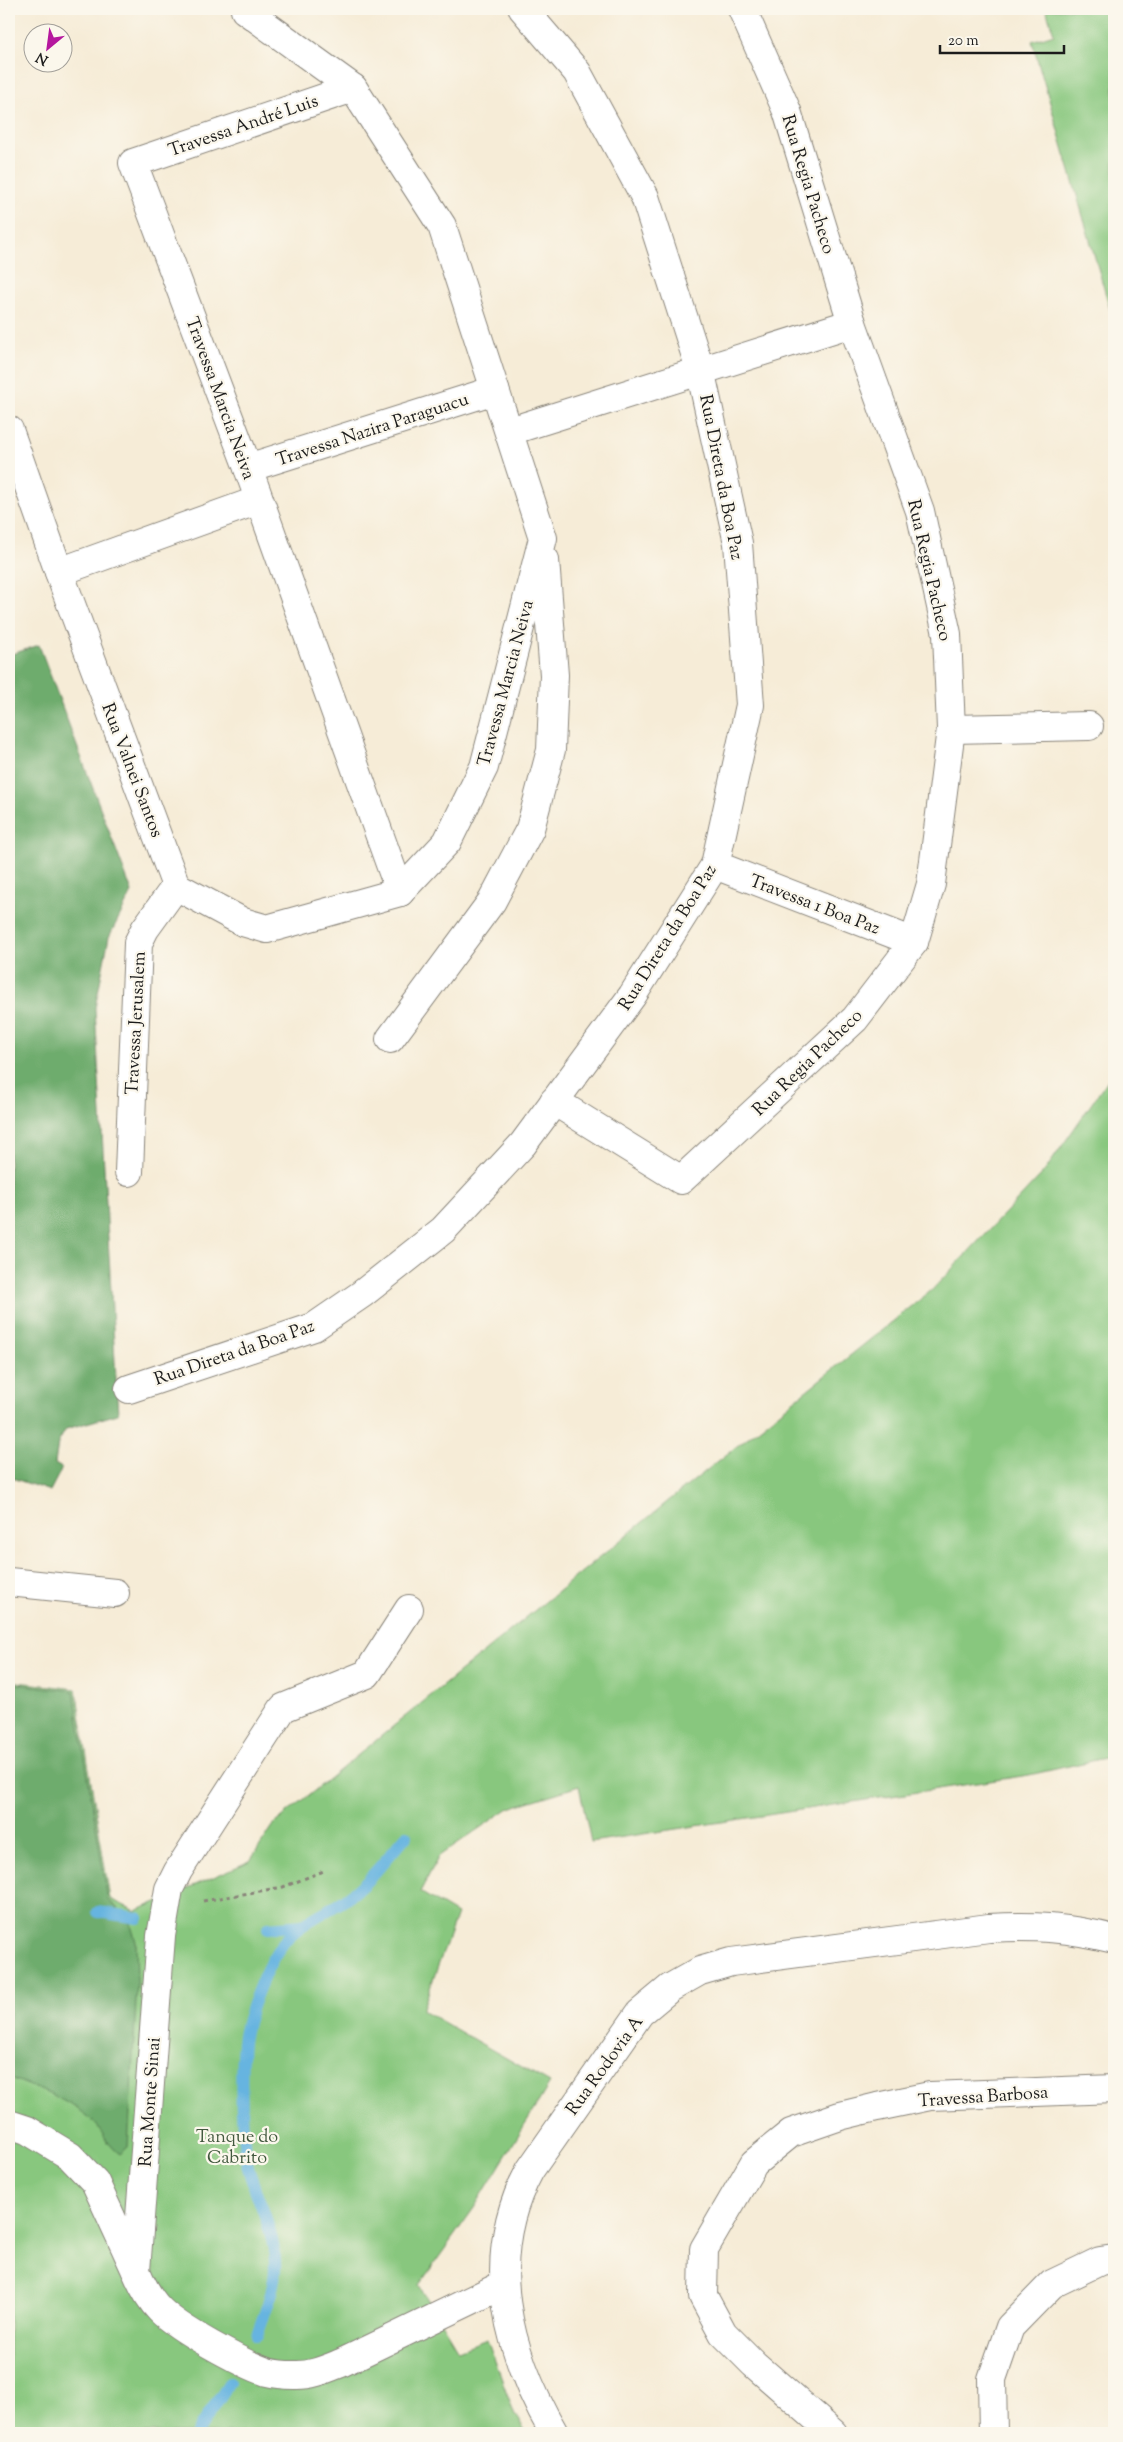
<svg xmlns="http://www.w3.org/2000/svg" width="1123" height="2442" font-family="'Sorts Mill Goudy',serif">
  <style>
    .green { fill: #88c77e; stroke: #52724d }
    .forest { fill: #6eac6d; stroke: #456444 }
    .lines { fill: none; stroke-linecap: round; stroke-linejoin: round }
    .stream { stroke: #66b4e0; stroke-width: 12 }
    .minor-casing { stroke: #89847a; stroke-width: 30 }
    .path { stroke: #89847a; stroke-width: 3; stroke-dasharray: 4 4; stroke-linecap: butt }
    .minor { stroke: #fff; stroke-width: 28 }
    .labels { text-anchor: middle; stroke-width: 4.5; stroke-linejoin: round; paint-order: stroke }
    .street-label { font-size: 18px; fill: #1c1c1c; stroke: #fbf7ec }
    .park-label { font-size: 18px; fill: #42583e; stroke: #fbf7ec }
  </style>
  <rect width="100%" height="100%" fill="#fbf7ec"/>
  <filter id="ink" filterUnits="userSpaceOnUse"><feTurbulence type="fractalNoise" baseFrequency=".02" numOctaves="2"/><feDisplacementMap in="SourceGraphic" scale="10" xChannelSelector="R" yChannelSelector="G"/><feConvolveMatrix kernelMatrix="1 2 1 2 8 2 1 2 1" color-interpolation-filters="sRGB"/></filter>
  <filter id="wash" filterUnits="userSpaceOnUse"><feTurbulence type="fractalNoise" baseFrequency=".0096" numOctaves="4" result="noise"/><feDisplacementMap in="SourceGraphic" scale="20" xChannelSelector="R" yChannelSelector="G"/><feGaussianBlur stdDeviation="1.12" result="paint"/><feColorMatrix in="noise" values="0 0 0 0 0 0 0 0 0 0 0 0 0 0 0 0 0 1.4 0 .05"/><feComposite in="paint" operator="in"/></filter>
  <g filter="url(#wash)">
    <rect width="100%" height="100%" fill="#f6ecd7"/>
    <g class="green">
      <path d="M1046,9H1114V323L1032,41L1054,34Z"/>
      <path d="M1114,1063V1756L1029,1775L591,1842L579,1786L509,1808L439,1856L420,1892L457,1914L422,2010L550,2083L474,2208L419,2285L458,2350L487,2339L515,2415L527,2433H9V1681L76,1689L110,1899L136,1911L250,1861L275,1823L677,1494L932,1290L1044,1172L1110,1077Z"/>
    </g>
    <g class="forest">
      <path d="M39,645L132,892L109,937L95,1008L118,1414L66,1429L58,1443L55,1464L62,1468L50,1491L9,1477V655Z"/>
      <path d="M9,1683L74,1691L108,1900L123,1913L131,1925L136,1942L137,1982L128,2147L120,2154C106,2144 102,2129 90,2118C69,2100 34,2088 9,2077Z"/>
    </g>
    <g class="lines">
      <g class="stream">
        <path d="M98,1912L138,1918"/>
        <path d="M268,1928L303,1925"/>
        <path d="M257,2335C265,2311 276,2288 275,2262C274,2230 258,2201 249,2171C241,2143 240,2073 243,2043C246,2016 267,1962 284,1942C300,1923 323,1914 343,1901C368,1884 386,1859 406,1836"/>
        <path d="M197,2433L229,2383"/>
      </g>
    </g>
  </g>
  <g filter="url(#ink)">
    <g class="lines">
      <g class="minor-casing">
        <g id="minor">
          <path d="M245,10L353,88L442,226L543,538L484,767L447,842L400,892"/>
          <path d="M353,88L133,163L248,468L400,892"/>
          <path d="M9,430L59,572L176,886L243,922L267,929L400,892"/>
          <path d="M510,431L852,323"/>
          <path d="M248,468L495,390"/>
          <path d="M59,572L259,500"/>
          <path d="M951,729L1089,726"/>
          <path d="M715,865L914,942"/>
          <path d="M390,1039L492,901L530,829L551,750L554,675L545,560"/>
          <path d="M554,1101L681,1180L855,1019L914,942L931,884L951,729L947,634L920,511L852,323L787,111L742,9"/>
          <path d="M129,1172L138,943L145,929L176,886"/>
          <path d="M129,1389L314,1327L362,1294L443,1230L523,1144L632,996L715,865L750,705L738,543L700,369L645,197L577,72L523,9"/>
          <path d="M9,1582L115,1593"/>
          <path d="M409,1609L367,1674L283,1708L178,1871L169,1889L161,1936L136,2271C142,2285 149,2299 160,2310C179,2329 241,2363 267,2372C275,2374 285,2375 294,2375C311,2376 326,2369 341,2363L503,2285"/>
          <path d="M9,2124L27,2130L70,2156L95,2182L135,2269"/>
          <path d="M554,2433C507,2352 482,2257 530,2170L640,2013L670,1988L700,1971L731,1962L989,1928C1035,1925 1070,1928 1114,1939"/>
          <path d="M833,2433L754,2364L723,2333L703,2296L704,2249L754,2163L791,2133L840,2116L877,2107L930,2096L1114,2089"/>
          <path d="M993,2433L992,2379L1010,2327L1052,2284L1100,2261L1114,2259"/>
        </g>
      </g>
      <path class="path" d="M203,1901L283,1887L326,1870"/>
      <use href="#minor" class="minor"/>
    </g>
  </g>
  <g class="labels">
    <g class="street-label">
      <text transform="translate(243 125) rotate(-19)" y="6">Travessa André Luis</text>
      <text transform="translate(809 184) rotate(73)" y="6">Rua Regia Pacheco</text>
      <text transform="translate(221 398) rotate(70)" y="6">Travessa Marcia Neiva</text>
      <text transform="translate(372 429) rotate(-18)" y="6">Travessa Nazira Paraguacu</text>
      <text transform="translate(722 477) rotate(79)" y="6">Rua Direta da Boa Paz</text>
      <text transform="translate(930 570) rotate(77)" y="6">Rua Regia Pacheco</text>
      <text transform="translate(505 683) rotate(-75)" y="6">Travessa Marcia Neiva</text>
      <text transform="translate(133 770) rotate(69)" y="6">Rua Valnei Santos</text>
      <text transform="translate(815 904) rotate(21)" y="6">Travessa 1 Boa Paz</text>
      <text transform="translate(667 937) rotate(-58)" y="6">Rua Direta da Boa Paz</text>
      <text transform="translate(135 1023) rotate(-87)" y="6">Travessa Jerusalem</text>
      <text transform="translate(807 1062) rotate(-44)" y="6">Rua Regia Pacheco</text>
      <text transform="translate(234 1352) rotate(-19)" y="6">Rua Direta da Boa Paz</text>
      <text transform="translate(604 2065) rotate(-54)" y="6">Rua Rodovia A</text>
      <text transform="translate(983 2096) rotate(-4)" y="6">Travessa Barbosa</text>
      <text transform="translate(149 2102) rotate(-86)" y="6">Rua Monte Sinai</text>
    </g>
    <g class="park-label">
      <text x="237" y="2142">Tanque do<tspan x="237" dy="21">Cabrito</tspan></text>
    </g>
  </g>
  <rect width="1123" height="2442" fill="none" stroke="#fbf7ec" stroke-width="30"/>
  <g transform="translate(48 48) rotate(209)"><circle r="24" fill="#fbf7ec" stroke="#a29f99"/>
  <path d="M0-4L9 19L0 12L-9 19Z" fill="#b5179e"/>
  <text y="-8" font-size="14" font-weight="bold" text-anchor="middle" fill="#1c1c1c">N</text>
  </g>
  <path d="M940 45v8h124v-8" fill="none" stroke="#1c1c1c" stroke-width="2.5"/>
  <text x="948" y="45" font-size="15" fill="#1c1c1c" stroke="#fbf7ec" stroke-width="4" paint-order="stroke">20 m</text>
</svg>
